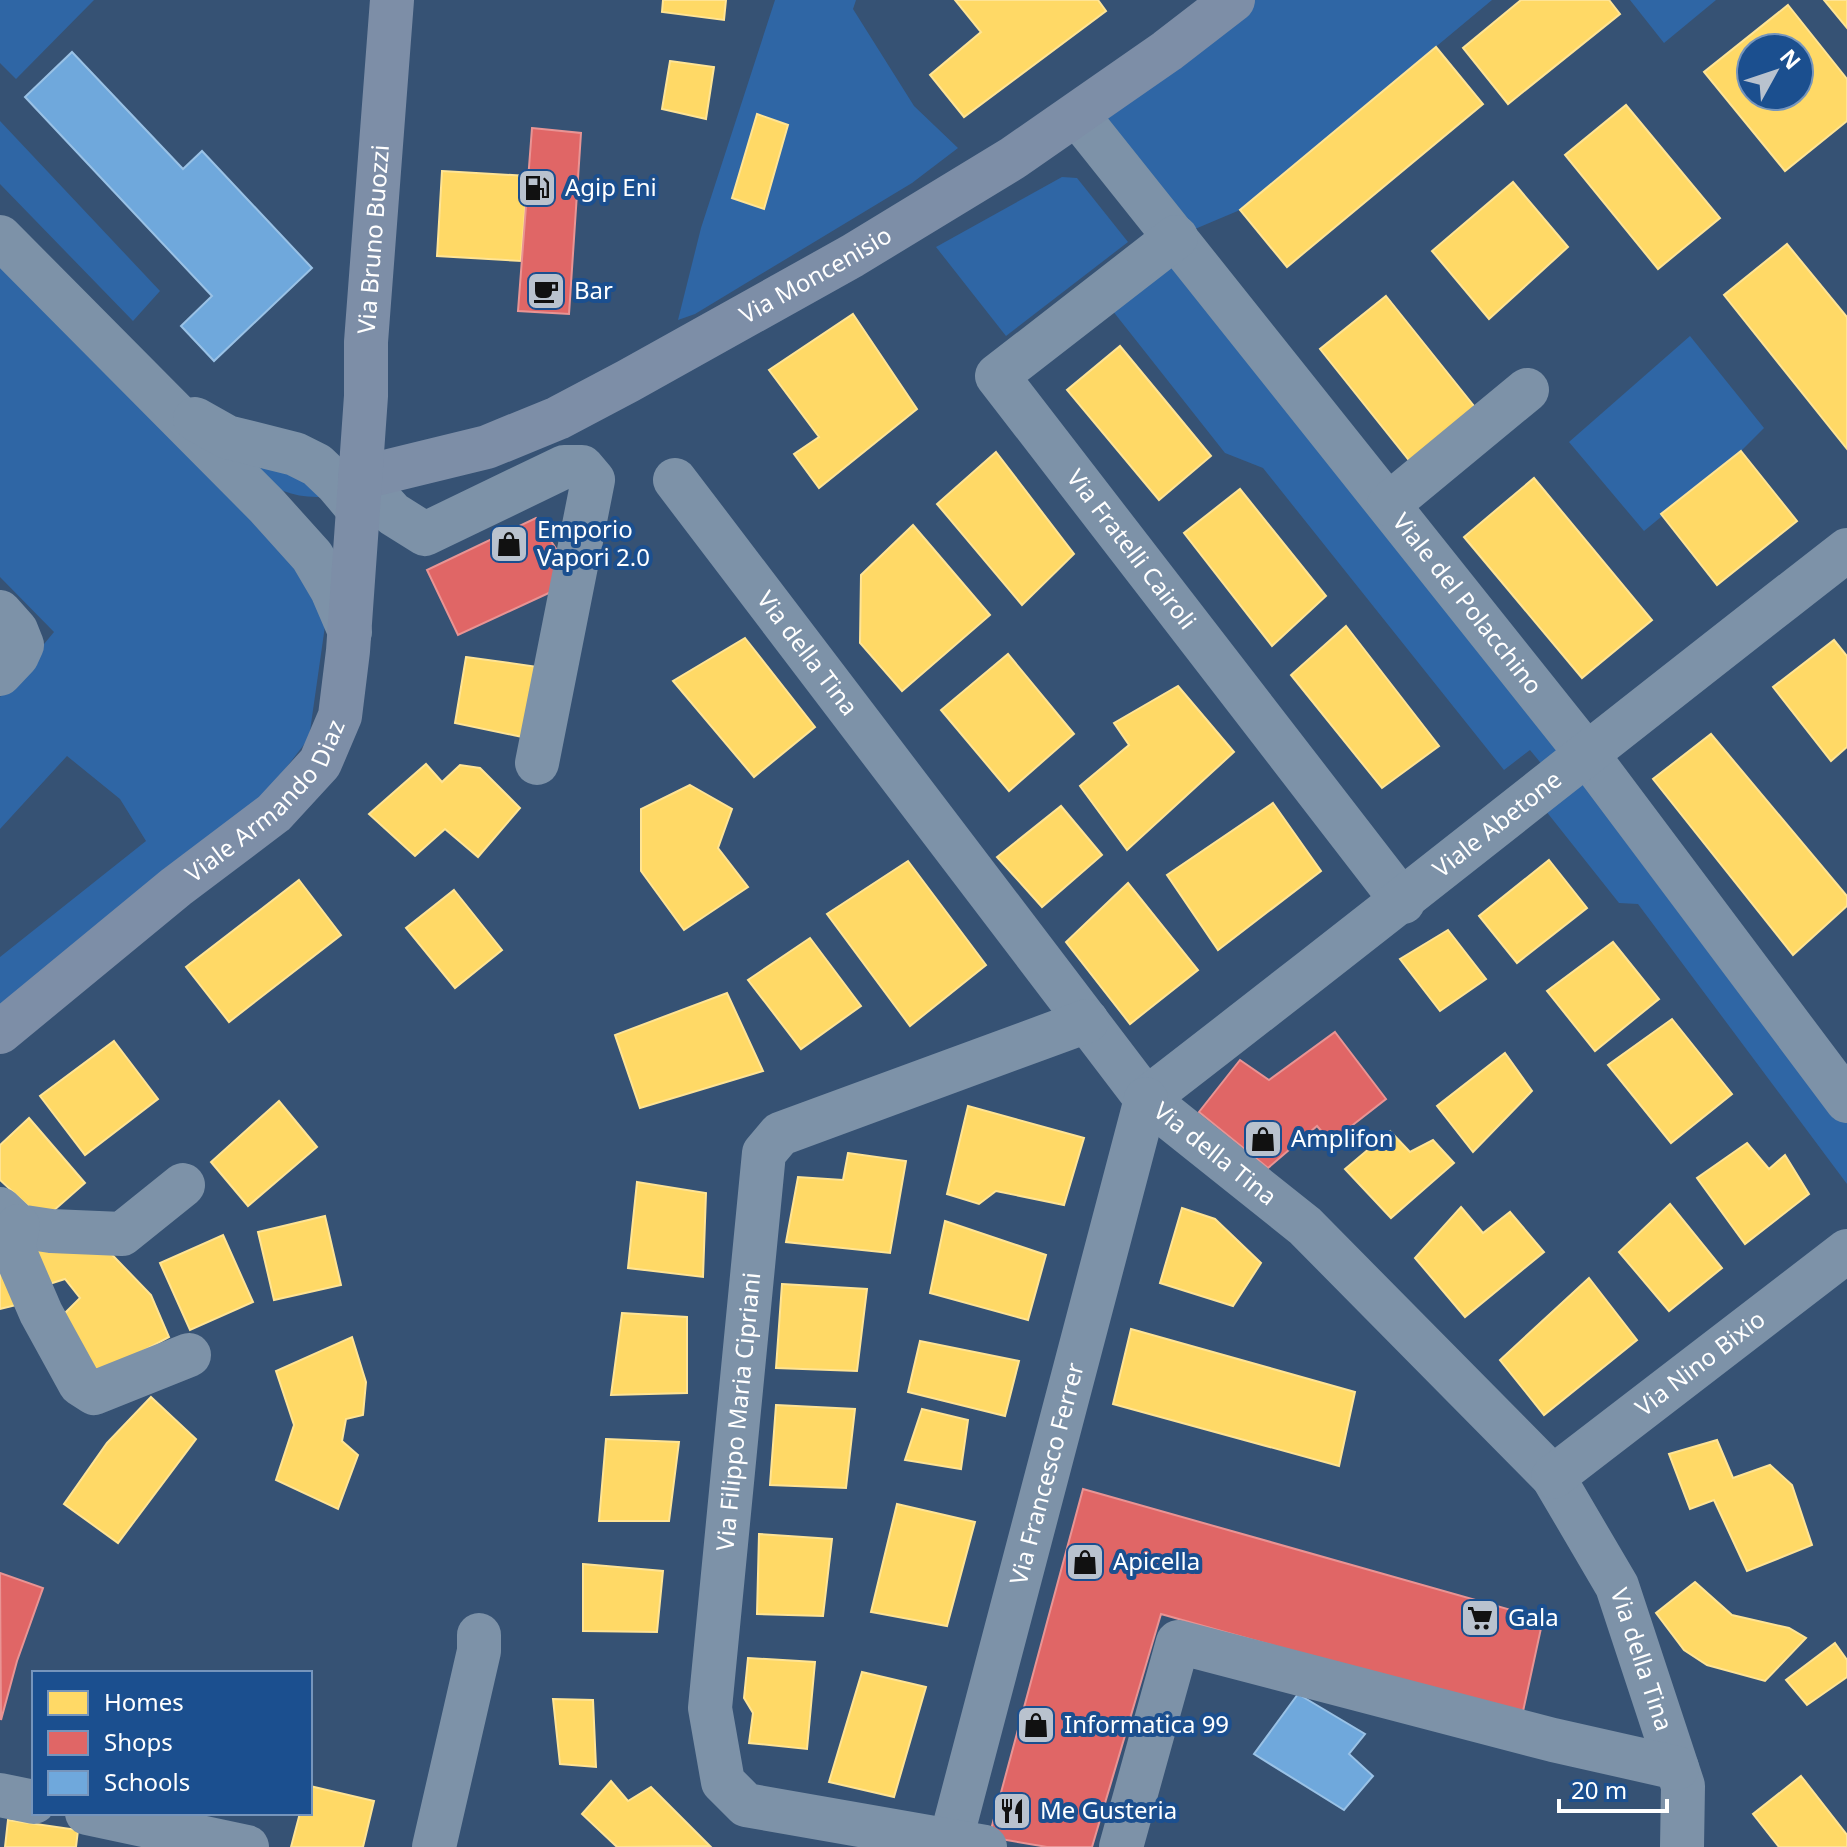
<svg xmlns="http://www.w3.org/2000/svg" width="1847" height="1847" font-family="'Noto Sans',sans-serif">
  <style>
    .green { fill: #2f66a5 }
    .homes { fill: #ffd966; stroke: #ffe494; stroke-width: 2; fill-rule: evenodd }
    .shops { fill: #e06666; stroke: #e99494; stroke-width: 2 }
    .schools { fill: #6fa8dc; stroke: #9ac2e6; stroke-width: 2 }
    .lines { fill: none; stroke-linecap: round; stroke-linejoin: round }
    .minor { stroke: #7d92a8; stroke-width: 44 }
    .major { stroke: #7d8ea7; stroke-width: 44 }
    .labels { text-anchor: middle; stroke-width: 8; stroke-linejoin: round; paint-order: stroke }
    .poi-label { font-size: 24px; fill: #fff; stroke: #1b4f8f; text-anchor: start }
    .street-label { font-size: 24px; fill: #fff; stroke: #1b4f8f }
  </style>
  <rect width="100%" height="100%" fill="#365274"/>
  <g class="green">
    <path d="M0,0H94L16,79L0,63Z"/>
    <path d="M775,0H856L853,9L914,106L958,148L912,183L695,314L678,320L701,228Z"/>
    <path d="M1233,0H1492L1240,210L1176,237L1847,1101V1184L1638,904L1619,903L1534,796L1554,779L1530,750L1504,770L1263,468L1225,453L1101,296L1175,237L1078,116Z"/>
    <path d="M1630,0H1716L1664,43Z"/>
    <path d="M0,121L160,291L133,321L0,184Z"/>
    <path d="M1062,177L1077,178L1128,242L1006,336L936,247Z"/>
    <path d="M0,260L307,578L327,612L309,738L259,803L0,1013V957L146,841L120,799L67,756L0,829V697L54,632L0,577Z"/>
    <path d="M1690,336L1764,428L1741,451L1644,531L1569,442Z"/>
    <path d="M283,467L306,476L320,497C288,498 267,484 241,469Z"/>
  </g>
  <g class="homes">
    <path d="M663,0H726L724,20L662,12Z"/>
    <path d="M955,0H1098L1106,11L964,117L930,75L981,32Z"/>
    <path d="M1521,0H1609L1620,14L1508,104L1463,48Z"/>
    <path d="M1824,0H1847V28Z"/>
    <path d="M1788,5L1847,79V121L1785,171L1704,72ZM1751,48H1799V96H1751Z"/>
    <path d="M1436,47L1483,104L1287,267L1240,210Z"/>
    <path d="M670,61L714,67L706,119L662,109Z"/>
    <path d="M1626,105L1720,218L1658,269L1565,155Z"/>
    <path d="M757,114L788,125L764,209L732,198Z"/>
    <path d="M442,171L528,176L521,261L437,256Z"/>
    <path d="M1513,182L1568,247L1489,319L1432,251Z"/>
    <path d="M1787,244L1847,317V449L1724,295Z"/>
    <path d="M1386,296L1478,411L1412,464L1320,349Z"/>
    <path d="M853,314L917,409L819,488L794,454L819,437L769,370Z"/>
    <path d="M1120,346L1211,456L1159,500L1067,390Z"/>
    <path d="M1741,451L1797,521L1717,585L1661,514Z"/>
    <path d="M996,452L1074,554L1022,605L937,504Z"/>
    <path d="M1534,478L1652,620L1582,678L1464,537Z"/>
    <path d="M1240,489L1326,596L1272,646L1184,533Z"/>
    <path d="M913,525L990,615L902,691L860,643L861,575Z"/>
    <path d="M1346,626L1439,746L1382,788L1291,675Z"/>
    <path d="M745,638L815,727L754,777L673,681Z"/>
    <path d="M1834,640L1847,656V747L1831,761L1773,687Z"/>
    <path d="M1008,654L1074,734L1009,791L941,710Z"/>
    <path d="M466,657L538,667L527,738L455,723Z"/>
    <path d="M1178,686L1234,752L1127,850L1080,786L1129,745L1114,723Z"/>
    <path d="M1711,734L1847,896V906L1793,955L1653,779Z"/>
    <path d="M426,764L442,782L460,765L480,768L520,808L478,857L445,829L415,856L369,814Z"/>
    <path d="M690,785L732,809L718,848L748,887L684,930L641,871V809Z"/>
    <path d="M1273,803L1321,871L1218,950L1167,875Z"/>
    <path d="M1061,806L1102,855L1042,907L997,857Z"/>
    <path d="M1549,860L1587,908L1517,963L1479,916Z"/>
    <path d="M908,861L986,965L910,1026L827,914Z"/>
    <path d="M299,880L341,935L229,1022L186,967Z"/>
    <path d="M1128,883L1198,970L1130,1024L1066,942Z"/>
    <path d="M454,890L502,950L455,988L406,928Z"/>
    <path d="M1448,930L1486,979L1440,1011L1400,959Z"/>
    <path d="M810,938L861,1006L801,1049L748,980Z"/>
    <path d="M1613,942L1659,999L1595,1051L1547,991Z"/>
    <path d="M727,993L763,1071L640,1108L615,1035Z"/>
    <path d="M1672,1019L1732,1094L1671,1143L1608,1065Z"/>
    <path d="M114,1041L158,1099L85,1155L40,1096Z"/>
    <path d="M1505,1053L1532,1091L1473,1152L1437,1106Z"/>
    <path d="M279,1101L317,1147L248,1206L211,1162Z"/>
    <path d="M968,1106L1084,1138L1064,1205L996,1191L979,1204L947,1194Z"/>
    <path d="M29,1118L85,1183L43,1220L0,1180V1145Z"/>
    <path d="M1390,1131L1410,1152L1433,1140L1454,1163L1391,1218L1345,1169Z"/>
    <path d="M1747,1143L1769,1169L1785,1155L1809,1194L1745,1244L1697,1178Z"/>
    <path d="M848,1153L906,1161L890,1253L786,1242L798,1177L843,1180Z"/>
    <path d="M637,1182L706,1193L703,1277L628,1268Z"/>
    <path d="M1670,1204L1722,1268L1669,1311L1619,1252Z"/>
    <path d="M1461,1207L1483,1233L1510,1212L1544,1252L1465,1317L1415,1258Z"/>
    <path d="M1182,1208L1215,1219L1261,1263L1233,1306L1160,1283Z"/>
    <path d="M325,1216L341,1285L274,1300L258,1232Z"/>
    <path d="M945,1221L1046,1255L1028,1320L930,1293Z"/>
    <path d="M223,1235L253,1302L190,1330L160,1263Z"/>
    <path d="M94,1236L151,1295L169,1337L93,1378L61,1317L80,1298L65,1279L40,1287L22,1244Z"/>
    <path d="M0,1244L24,1303L0,1309Z"/>
    <path d="M1589,1278L1637,1340L1544,1415L1500,1360Z"/>
    <path d="M782,1284L867,1289L857,1371L776,1368Z"/>
    <path d="M622,1313L687,1317V1393L611,1395Z"/>
    <path d="M1131,1329L1355,1392L1339,1466L1113,1404Z"/>
    <path d="M352,1337L366,1382L363,1415L346,1419L342,1441L358,1455L338,1509L276,1480L294,1425L276,1371Z"/>
    <path d="M920,1341L1019,1361L1005,1416L908,1392Z"/>
    <path d="M151,1397L196,1439L118,1543L64,1504L107,1443Z"/>
    <path d="M776,1405L855,1409L846,1488L770,1485Z"/>
    <path d="M922,1409L968,1420L961,1469L905,1460Z"/>
    <path d="M606,1439L679,1442L669,1521H599Z"/>
    <path d="M1717,1440L1733,1478L1770,1465L1792,1485L1812,1545L1747,1571L1714,1500L1690,1509L1669,1454Z"/>
    <path d="M897,1504L975,1522L947,1626L871,1612Z"/>
    <path d="M759,1534L832,1539L823,1616L757,1614Z"/>
    <path d="M583,1564L663,1571L657,1632L583,1631Z"/>
    <path d="M1695,1582L1732,1615L1789,1628L1806,1638L1765,1681L1707,1665L1684,1650L1656,1613Z"/>
    <path d="M1835,1643L1847,1660V1677L1807,1705L1786,1680Z"/>
    <path d="M748,1658L815,1662L807,1749L749,1743L753,1713L744,1698Z"/>
    <path d="M862,1672L926,1687L894,1797L829,1782Z"/>
    <path d="M553,1699L593,1700L596,1767L560,1764Z"/>
    <path d="M1801,1776L1847,1835V1847H1779L1753,1814Z"/>
    <path d="M611,1781L628,1801L651,1787L710,1846L617,1847L582,1814Z"/>
    <path d="M310,1786L374,1801L363,1847H291L300,1813H310Z"/>
    <path d="M8,1820L78,1830L76,1847H5Z"/>
  </g>
  <g class="shops">
    <path d="M532,128L581,133L569,314L518,311Z"/>
    <path d="M536,518L560,555L551,592L458,635L427,570Z"/>
    <path d="M1335,1032L1386,1099L1331,1142L1317,1126L1268,1168L1199,1112L1240,1060L1269,1080Z"/>
    <path d="M1083,1489L1543,1619L1522,1716L1161,1614L1092,1847H1047L989,1837Z"/>
    <path d="M0,1573L43,1588L17,1661L1,1720Z"/>
  </g>
  <g class="schools">
    <path d="M72,52L183,169L202,151L312,268L214,361L181,326L212,296L25,97Z"/>
    <path d="M1298,1694L1365,1734L1349,1754L1373,1776L1344,1810L1254,1754Z"/>
  </g>
  <g class="lines">
    <g class="minor">
      <path id="s1" d="M1078,116L1586,753L1847,1101"/>
      <path d="M0,237L267,506L312,556L332,590L350,632"/>
      <path id="s2" d="M1176,237L997,376L1403,902"/>
      <path d="M195,419L227,437L295,454L317,465L337,484L358,509"/>
      <path d="M360,478L393,514L425,534L564,467H582L593,480L537,763"/>
      <path id="s3" d="M675,480L1146,1099L1305,1226L1553,1477L1617,1586L1683,1786L1682,1847"/>
      <path d="M1389,504L1527,390"/>
      <path d="M0,612L16,630L22,645L17,656L0,674"/>
      <path id="s4" d="M1146,1099C1381,918 1613,732 1847,550"/>
      <path d="M0,1209L18,1226L51,1231L122,1234L183,1185"/>
      <path d="M18,1226L13,1248L41,1313L80,1384L94,1393L189,1355"/>
      <path id="s5" d="M1553,1477L1847,1251"/>
      <path d="M0,1795L34,1802"/>
      <path d="M87,1813L247,1847"/>
      <path d="M434,1847L479,1651V1635"/>
      <path id="s6" d="M949,1847L1146,1099"/>
      <path id="s7" d="M985,1847L746,1805L723,1782L710,1708L764,1153L780,1134L1087,1021"/>
      <path d="M1121,1847L1178,1642L1553,1740L1677,1768"/>
    </g>
    <g class="major">
      <path id="s8" d="M360,478L487,447L558,418L628,381L852,256L1013,158L1167,51L1233,0"/>
      <path id="s9" d="M0,1032L176,887L274,813L320,763L340,716L348,651L366,396V342L392,0"/>
    </g>
  </g>
  <defs>
    <g id="fuel-square" transform="scale(2)"><rect x="-9" y="-9" width="18" height="18" rx="4" fill="#b9c2ce" stroke="#1b4f8f"/><path d="M-5.5-6h7V0h2V4h1.3V-2.5L3-4.5l.8-.8L6-3V5H2.5V1h-1V6h-7ZM-4.2-4.7v3.2H.2V-4.7Z" fill="#111"/></g>
    <g id="cafe-square" transform="scale(2)"><rect x="-9" y="-9" width="18" height="18" rx="4" fill="#b9c2ce" stroke="#1b4f8f"/><path d="M-5.5-4.5H6V0H3Q3 3.5 0 3.5H-2.5Q-5.5 3.5-5.5 0ZM3-3.2v2h1.7v-2ZM-6 4.5H4V6H-6Z" fill="#111"/></g>
    <g id="shop-square" transform="scale(2)"><rect x="-9" y="-9" width="18" height="18" rx="4" fill="#b9c2ce" stroke="#1b4f8f"/><path d="M-5-2.5h2.3a2.7 3.5 0 0 1 5.4 0H5L5.5 6h-11ZM-1.5-2.5h3a1.5 2.3 0 0 0-3 0Z" fill="#111"/></g>
    <g id="supermarket-square" transform="scale(2)"><rect x="-9" y="-9" width="18" height="18" rx="4" fill="#b9c2ce" stroke="#1b4f8f"/><path d="M-6-5.5h2.5l.6 2H6L4.5 2H-2.5L-4.4-4H-6ZM-1.5 3.2a1.3 1.3 0 1 0 .1 0ZM3 3.2a1.3 1.3 0 1 0 .1 0Z" fill="#111"/></g>
    <g id="restaurant-square" transform="scale(2)"><rect x="-9" y="-9" width="18" height="18" rx="4" fill="#b9c2ce" stroke="#1b4f8f"/><path d="M-5-6h1v4h1v-4h1v4h1v-4h1v5L-1.5 .5V6h-2V.5L-5-1ZM5-6V6H3V1.5H1.5Q1.5-4 5-6Z" fill="#111"/></g>
  </defs>
  <g fill-rule="evenodd">
    <use href="#fuel-square" x="537" y="188"/>
    <use href="#cafe-square" x="546" y="291"/>
    <use href="#shop-square" x="509" y="544"/>
    <use href="#shop-square" x="1263" y="1139"/>
    <use href="#shop-square" x="1085" y="1562"/>
    <use href="#supermarket-square" x="1480" y="1618"/>
    <use href="#shop-square" x="1036" y="1725"/>
    <use href="#restaurant-square" x="1012" y="1811"/>
  </g>
  <g class="labels">
    <g class="poi-label">
      <text x="565" y="196">Agip Eni</text>
      <text x="574" y="299">Bar</text>
      <text x="537" y="538">Emporio<tspan x="537" dy="28">Vapori 2.0</tspan></text>
      <text x="1291" y="1147">Amplifon</text>
      <text x="1113" y="1570">Apicella</text>
      <text x="1508" y="1626">Gala</text>
      <text x="1064" y="1733">Informatica 99</text>
      <text x="1040" y="1819">Me Gusteria</text>
    </g>
    <g class="street-label">
      <text dy="8" stroke="none"><textPath href="#s9" startOffset="948">Via Bruno Buozzi</textPath></text>
      <text dy="8" stroke="none"><textPath href="#s8" startOffset="502">Via Moncenisio</textPath></text>
      <text dy="8" stroke="none"><textPath href="#s2" startOffset="446">Via Fratelli Cairoli</textPath></text>
      <text dy="8" stroke="none"><textPath href="#s1" startOffset="624">Viale del Polacchino</textPath></text>
      <text dy="8" stroke="none"><textPath href="#s3" startOffset="218">Via della Tina</textPath></text>
      <text dy="8" stroke="none"><textPath href="#s9" startOffset="354">Viale Armando Diaz</textPath></text>
      <text dy="8" stroke="none"><textPath href="#s4" startOffset="446">Viale Abetone</textPath></text>
      <text dy="8" stroke="none"><textPath href="#s3" startOffset="866">Via della Tina</textPath></text>
      <text dy="8" stroke="none"><textPath href="#s5" startOffset="186">Via Nino Bixio</textPath></text>
      <text dy="8" stroke="none"><textPath href="#s7" startOffset="648">Via Filippo Maria Cipriani</textPath></text>
      <text dy="8" stroke="none"><textPath href="#s6" startOffset="386">Via Francesco Ferrer</textPath></text>
      <text dy="8" stroke="none"><textPath href="#s3" startOffset="1538">Via della Tina</textPath></text>
    </g>
  </g>
  <rect x="32" y="1671" width="280" height="144" fill="#1b4f8f" stroke="#7695bc" stroke-width="2"/>
  <rect x="48" y="1691" width="40" height="24" fill="#ffd966" stroke="#7695bc" stroke-width="2"/>
  <text x="104" y="1711" font-size="24" fill="#ffffff">Homes</text>
  <rect x="48" y="1731" width="40" height="24" fill="#e06666" stroke="#7695bc" stroke-width="2"/>
  <text x="104" y="1751" font-size="24" fill="#ffffff">Shops</text>
  <rect x="48" y="1771" width="40" height="24" fill="#6fa8dc" stroke="#7695bc" stroke-width="2"/>
  <text x="104" y="1791" font-size="24" fill="#ffffff">Schools</text>
  <g transform="translate(1775 72) rotate(50)"><circle r="38" fill="#1b4f8f" stroke="#7695bc" stroke-width="2"/>
  <path d="M0-6L14 30L0 20L-14 30Z" fill="#b9c2ce"/>
  <text y="-12" font-size="22" font-weight="bold" text-anchor="middle" fill="#ffffff">N</text>
  </g>
  <path d="M1559 1799v12h108v-12" fill="none" stroke="#ffffff" stroke-width="4"/>
  <text x="1571" y="1799" font-size="24" fill="#ffffff" stroke="#1b4f8f" stroke-width="6" paint-order="stroke">20 m</text>
</svg>
